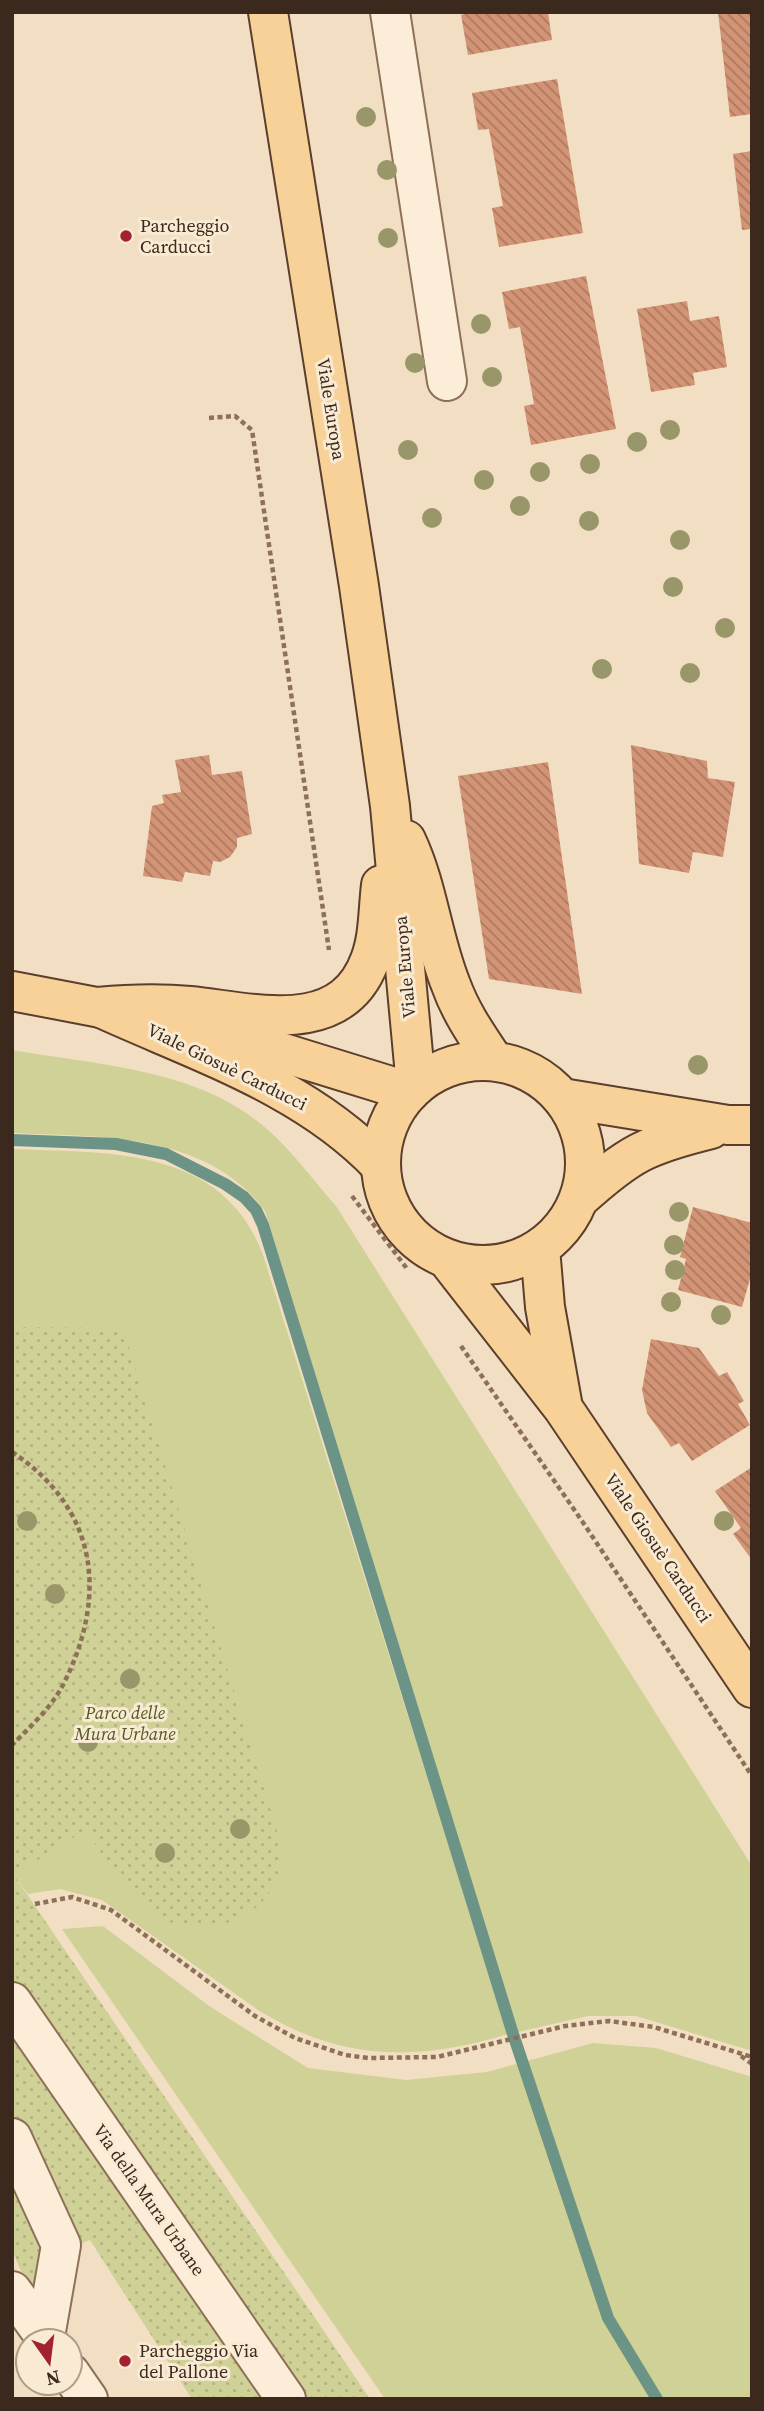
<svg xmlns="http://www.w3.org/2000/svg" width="764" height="2411" font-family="'Source Serif 4',serif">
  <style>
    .grass { fill: #cfd196 }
    .park { fill: url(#park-dots) }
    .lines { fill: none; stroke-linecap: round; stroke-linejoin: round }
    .stream { stroke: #6b9486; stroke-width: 12 }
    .building { fill: url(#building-back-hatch) }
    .minor-casing { stroke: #8e7058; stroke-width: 42 }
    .major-casing { stroke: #5b3e2c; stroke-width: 42 }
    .path { stroke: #8e7058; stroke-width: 4.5; stroke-dasharray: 5 3.5; stroke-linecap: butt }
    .minor { stroke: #fbedd7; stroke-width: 38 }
    .major { stroke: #f8d198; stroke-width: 38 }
    .tree { fill: #99966a }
    .poi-dot { fill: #a2232f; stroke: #f8ead3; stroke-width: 2.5 }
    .labels { text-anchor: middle; stroke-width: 6; stroke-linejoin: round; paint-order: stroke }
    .poi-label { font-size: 18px; fill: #3c291d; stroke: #f8ead3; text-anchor: start }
    .street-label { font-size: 18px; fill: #3c291d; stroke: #f8ead3 }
    .park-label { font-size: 18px; font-style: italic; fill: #515a22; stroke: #f8ead3 }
  </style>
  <defs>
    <pattern id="park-dots" width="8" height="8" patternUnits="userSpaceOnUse" patternTransform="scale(1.75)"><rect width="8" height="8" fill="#cfd196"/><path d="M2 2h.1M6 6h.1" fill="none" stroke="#b3b381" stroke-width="1.8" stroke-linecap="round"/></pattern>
    <pattern id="building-back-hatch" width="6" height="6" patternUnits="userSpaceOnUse" patternTransform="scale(1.75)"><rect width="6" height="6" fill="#d39476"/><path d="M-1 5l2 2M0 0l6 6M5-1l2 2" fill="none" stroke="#ac7960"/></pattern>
  </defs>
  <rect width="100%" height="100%" fill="#f2dfc3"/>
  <g class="grass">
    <path d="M12,1050C98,1065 201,1069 268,1130C293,1152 314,1181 336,1206L752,1866V2051L636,2016H588L518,2032L265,1211C207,1132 99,1137 12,1133Z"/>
    <path d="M12,1149C110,1153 225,1146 264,1258L508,2034C417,2062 340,2061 258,2010L102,1900L60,1889L28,1894L14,1875Z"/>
    <path d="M103,1926L209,2006L308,2068L406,2080L487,2072L593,2043L656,2048L752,2077V2399H385L62,1929Z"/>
  </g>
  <path class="park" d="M12,1327L123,1328L277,1831C278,1845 282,1861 278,1874C264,1925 193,1942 153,1913C125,1893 105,1857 85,1830L14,1875L370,2399H192L90,2240L38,2261L47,2287L29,2290L12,2250Z"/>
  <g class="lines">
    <path class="stream" d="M12,1140L116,1144L166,1154L225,1184L244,1197L256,1210L263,1225L512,2031L608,2318L657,2399"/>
  </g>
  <g class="building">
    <path d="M548,12L552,40L468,55L461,15L471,12Z"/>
    <path d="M718,12H752V114L730,117Z"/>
    <path d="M557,79L583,233L499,247L492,208L503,206L489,129L478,130L472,93Z"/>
    <path d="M752,151V229L742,230L733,154Z"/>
    <path d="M586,276L616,429L531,445L524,406L534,404L520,327L509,329L502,292Z"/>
    <path d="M687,301L690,321L719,316L727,367L693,373L695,385L651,392L637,309Z"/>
    <path d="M631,745L707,761L708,778L735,782L723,857L693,852L689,873L639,864Z"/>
    <path d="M209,755L212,775L242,771L252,834L237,838V847L230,857L220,862L213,861L210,876L185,872L182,882L143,876L152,806L164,803L162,795L181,792L175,760Z"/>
    <path d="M548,762L582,994L489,979L458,776Z"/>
    <path d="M693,1207L752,1223V1272L742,1307L678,1290L686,1259L680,1257Z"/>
    <path d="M651,1339L699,1348L719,1376L727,1372L744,1401L738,1404L750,1425L692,1461L679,1443L671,1447L647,1413L642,1390Z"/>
    <path d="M752,1467V1560L733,1534L741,1528L715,1491Z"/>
  </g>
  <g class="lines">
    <g class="minor-casing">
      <g id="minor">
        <path d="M390,12L447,381"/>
        <path d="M12,2002L286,2399"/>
        <path d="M12,2138L61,2245L45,2337"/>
        <path d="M12,2291L48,2341"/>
        <path d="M70,2373L88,2399"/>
      </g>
    </g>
    <g class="major-casing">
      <g id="major">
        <path d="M268,12L359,586L390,806L416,1086"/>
        <path d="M406,840C428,886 432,938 451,985C461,1013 478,1037 494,1061"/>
        <path d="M12,991L122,1012"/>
        <path d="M98,1007C129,1004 159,1003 190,1006C252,1012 341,1039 370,960C379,937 378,909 381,885"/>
        <path d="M103,1009C200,1053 306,1087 380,1165"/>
        <path d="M180,1026L251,1043L410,1092"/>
        <circle cx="483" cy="1163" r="102"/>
        <path d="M562,1098L728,1125H752"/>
        <path d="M580,1198C630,1153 646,1145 711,1129"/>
        <path d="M540,1248L545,1307L562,1402"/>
        <path d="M447,1259L563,1408L752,1688"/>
      </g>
    </g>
    <g class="path">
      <path d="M209,418L235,416L252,430L329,950"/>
      <path d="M352,1196L408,1270"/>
      <path d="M461,1346L582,1521L752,1776"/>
      <path d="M12,1452C98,1509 108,1595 64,1683C52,1707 31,1726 12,1745"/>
      <path d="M35,1904L72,1897L111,1910L255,2016L295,2038L345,2055L368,2058L437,2057L565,2026L609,2021L654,2027L752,2057"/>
      <path d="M741,2056L752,2064"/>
    </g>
    <use href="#minor" class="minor"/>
    <use href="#major" class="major"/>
  </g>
  <g class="tree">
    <circle cx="366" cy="117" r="10"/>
    <circle cx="387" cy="170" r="10"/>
    <circle cx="388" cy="238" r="10"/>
    <circle cx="481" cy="324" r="10"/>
    <circle cx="415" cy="363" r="10"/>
    <circle cx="492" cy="377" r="10"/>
    <circle cx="670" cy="430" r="10"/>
    <circle cx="637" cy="442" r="10"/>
    <circle cx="408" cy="450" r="10"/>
    <circle cx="590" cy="464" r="10"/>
    <circle cx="540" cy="472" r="10"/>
    <circle cx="484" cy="480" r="10"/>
    <circle cx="520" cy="506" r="10"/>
    <circle cx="432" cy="518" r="10"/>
    <circle cx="589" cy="521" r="10"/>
    <circle cx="680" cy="540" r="10"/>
    <circle cx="673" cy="587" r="10"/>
    <circle cx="725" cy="628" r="10"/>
    <circle cx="602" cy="669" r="10"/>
    <circle cx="690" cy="673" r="10"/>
    <circle cx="698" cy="1065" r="10"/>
    <circle cx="679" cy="1212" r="10"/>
    <circle cx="674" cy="1245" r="10"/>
    <circle cx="675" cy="1270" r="10"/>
    <circle cx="671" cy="1302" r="10"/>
    <circle cx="721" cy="1315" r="10"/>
    <circle cx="27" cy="1521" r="10"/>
    <circle cx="724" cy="1521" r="10"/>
    <circle cx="55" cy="1594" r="10"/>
    <circle cx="130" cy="1679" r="10"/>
    <circle cx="88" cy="1742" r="10"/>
    <circle cx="240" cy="1829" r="10"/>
    <circle cx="165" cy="1853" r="10"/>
  </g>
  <g class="poi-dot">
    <circle cx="126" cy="236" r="7"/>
    <circle cx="125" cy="2361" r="7"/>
  </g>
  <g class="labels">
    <g class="poi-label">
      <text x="140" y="232">Parcheggio<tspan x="140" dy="21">Carducci</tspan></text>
      <text x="139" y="2357">Parcheggio Via<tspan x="139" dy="21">del Pallone</tspan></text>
    </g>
    <g class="street-label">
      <text transform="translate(331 409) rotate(81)" y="6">Viale Europa</text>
      <text transform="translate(405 967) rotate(-95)" y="6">Viale Europa</text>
      <text transform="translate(227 1067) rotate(26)" y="6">Viale Giosuè Carducci</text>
      <text transform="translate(658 1548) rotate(56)" y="6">Viale Giosuè Carducci</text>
      <text transform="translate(149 2200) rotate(55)" y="6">Via della Mura Urbane</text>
    </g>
    <g class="park-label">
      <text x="125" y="1719">Parco delle<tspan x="125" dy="21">Mura Urbane</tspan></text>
    </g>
  </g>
  <rect width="764" height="2411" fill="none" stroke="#3c291d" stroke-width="28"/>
  <g transform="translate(49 2362) rotate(166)"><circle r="33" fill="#f8ead3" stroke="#ad9d8a" stroke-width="2"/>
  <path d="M0-5L12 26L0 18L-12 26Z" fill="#a2232f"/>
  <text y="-10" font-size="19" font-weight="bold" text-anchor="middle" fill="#3c291d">N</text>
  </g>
</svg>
